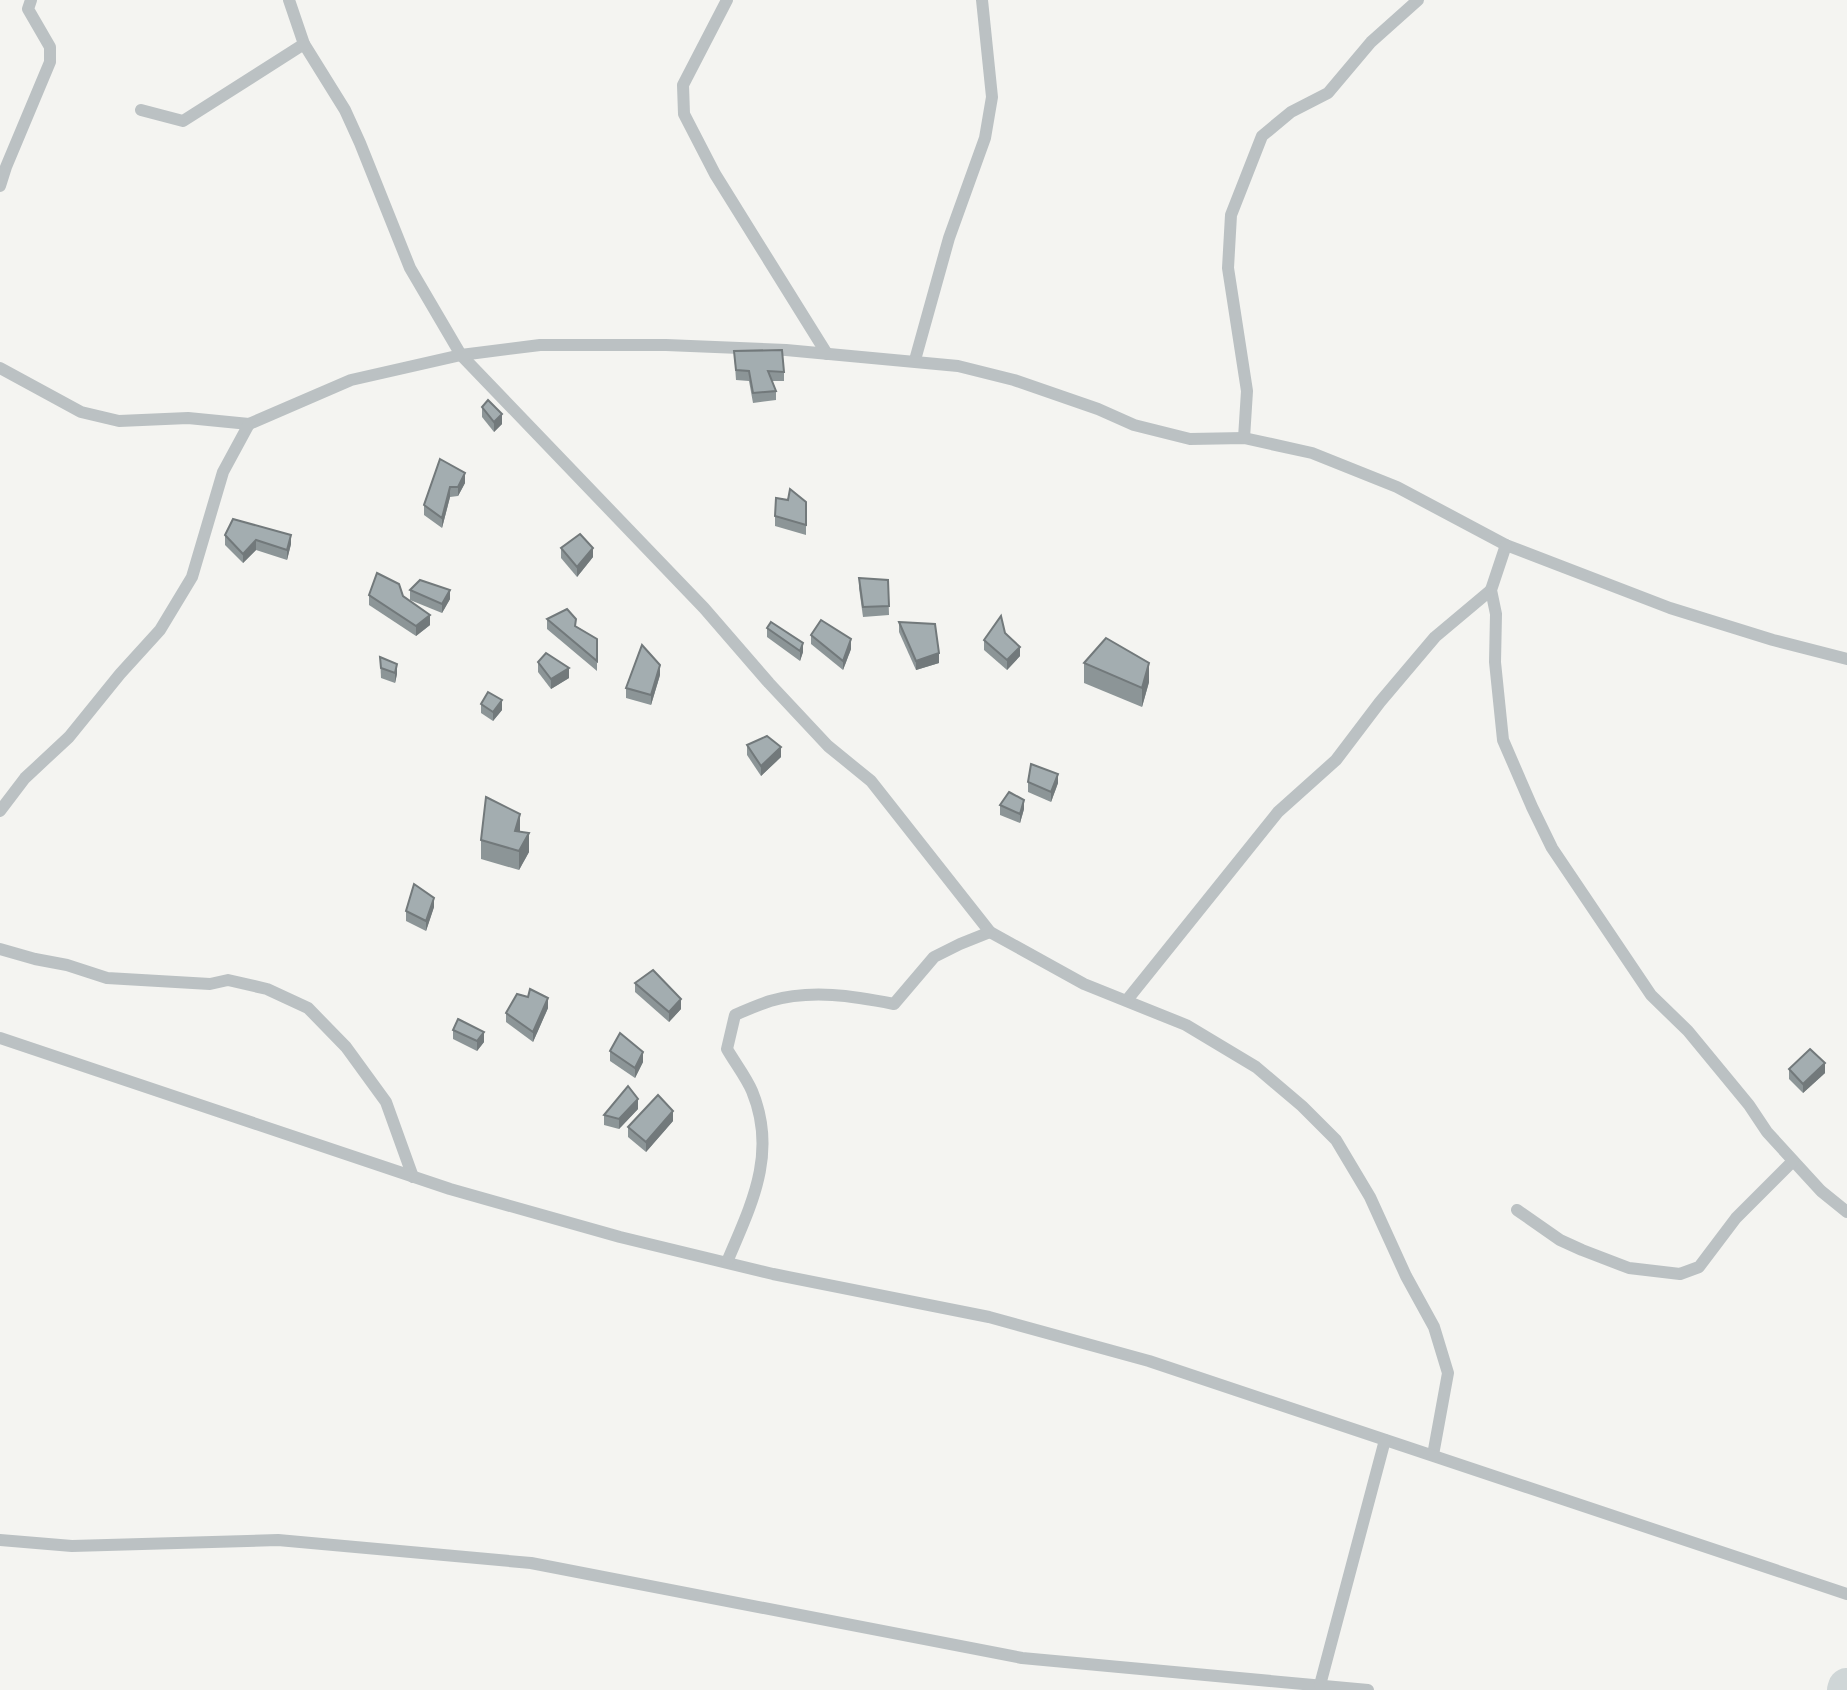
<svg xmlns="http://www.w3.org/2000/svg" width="1847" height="1690" font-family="Lato,sans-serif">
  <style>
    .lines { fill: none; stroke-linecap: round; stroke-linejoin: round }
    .minor { stroke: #bbc1c3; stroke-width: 12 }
    .major { stroke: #cfd6d7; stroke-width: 38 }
    .wall { fill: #8c9597 }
    .shaded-wall { fill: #72797b }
    .building { fill: #a3adb0; stroke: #72797b; stroke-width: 2 }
  </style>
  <rect width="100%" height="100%" fill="#f4f4f1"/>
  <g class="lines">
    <g class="minor">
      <path d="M289,0L304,44L345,110L360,143L410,268L461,355L704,608L769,683L828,746L871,781L990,932L1084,984L1186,1025L1256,1067L1302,1106L1336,1140L1370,1197L1406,1276L1434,1327L1448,1373L1433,1455"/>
      <path d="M727,0L683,85L684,114L715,174L827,354"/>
      <path d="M141,110L183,121L304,44"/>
      <path d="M0,186L6,167L50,62V47L28,9L31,0"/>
      <path d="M915,360L949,238L985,138L992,97L982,0"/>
      <path d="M0,368L81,412L119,421L188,418L249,424L351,380L461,355L540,345H666L786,350L958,366L1014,380L1098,409L1134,425L1190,439L1244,438L1312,453L1397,487L1506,545L1670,608L1773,640L1847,659"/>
      <path d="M1244,438L1247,391L1228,268L1231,215L1262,136L1291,112L1328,93L1371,42L1418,0"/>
      <path d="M1506,545L1491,590L1496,614L1495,662L1503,740L1532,807L1552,848L1651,995L1688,1031L1749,1105L1767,1132L1821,1191L1847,1212"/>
      <path d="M0,811L25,778L69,737L120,674L160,630L192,577L223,472L249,424"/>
      <path d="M0,949L35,959L67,965L107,978L210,984L228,980L267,989L308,1008L346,1047L386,1102L413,1177"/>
      <path d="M1127,1000L1278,812L1336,760L1380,702L1435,637L1491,590"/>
      <path d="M0,1038L450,1189L620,1237L773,1274L989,1317L1149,1361L1847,1594"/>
      <path d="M1517,1210L1560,1240L1582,1250L1629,1268L1680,1274L1699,1267L1736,1218L1793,1161"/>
      <path d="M727,1262C751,1205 778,1154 752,1091C746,1077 735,1063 727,1049L735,1015C746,1010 758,1005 770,1001C811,989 854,996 894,1004L934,957L960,944L990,932"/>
      <path d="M0,1540L72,1546L278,1540L531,1563L1022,1658L1368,1690"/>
      <path d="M1320,1685L1385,1440"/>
    </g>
    <path class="major" d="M1846,1690L1847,1687"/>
  </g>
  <g class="wall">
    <path d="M734,351L784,372V381H772L776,391V400L753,403L749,381L736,380Z"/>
    <path d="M482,407L502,424L494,432L482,417Z"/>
    <path d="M440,459L465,483L458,496L450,497L442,528L424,515V505Z"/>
    <path d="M788,500L806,502V535L775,526V516Z"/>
    <path d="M225,535L291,544L287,560L256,550L243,563L225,545Z"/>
    <path d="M561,548L593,557L577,577L561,558Z"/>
    <path d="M859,578L888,580L889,615L863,617L859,588Z"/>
    <path d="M410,590L450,599L442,613L410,600Z"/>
    <path d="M369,595L403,596L430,625L416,636L369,605Z"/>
    <path d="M547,619L576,626L597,639V671L547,629Z"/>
    <path d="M899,622L939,663L916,670L899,632Z"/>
    <path d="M767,628L803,652L800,661L767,637Z"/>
    <path d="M1005,633L1020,656L1007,670L984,650V640Z"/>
    <path d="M811,635L851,649L843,670L811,644Z"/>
    <path d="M380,657L397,674L395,683L381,678Z"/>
    <path d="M538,662L569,678L551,689L538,672Z"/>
    <path d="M1084,663L1149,682L1142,707L1084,683Z"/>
    <path d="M660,675L651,705L626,698V688Z"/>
    <path d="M481,704L502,710L493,721L481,713Z"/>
    <path d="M747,745L781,757L761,776L747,755Z"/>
    <path d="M1028,782L1058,783L1051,802L1028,792Z"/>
    <path d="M1000,805L1024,809L1020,823L1000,815Z"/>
    <path d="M520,831L529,852L519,870L481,859V840Z"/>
    <path d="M434,907L426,931L406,921V911Z"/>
    <path d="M635,983L681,1009L669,1022L635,992Z"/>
    <path d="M528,997L548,1008L533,1042L506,1022V1013Z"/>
    <path d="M453,1030L484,1042L477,1051L453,1039Z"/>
    <path d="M610,1051L643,1062L635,1078L610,1061Z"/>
    <path d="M1789,1069L1825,1073L1803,1093L1789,1079Z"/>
    <path d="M638,1109L619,1129L604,1125V1115Z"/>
    <path d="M673,1121L646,1152L628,1137V1127Z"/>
  </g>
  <g class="shaded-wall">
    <path d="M502,414V424L494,432V422Z"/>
    <path d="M465,473V483L458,496V487Z"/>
    <path d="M450,487V497L442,528V518Z"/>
    <path d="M291,535V544L287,560V550Z"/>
    <path d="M256,540V550L243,563V554Z"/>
    <path d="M593,548V557L577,577V567Z"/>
    <path d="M450,590V599L442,613V604Z"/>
    <path d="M430,615V625L416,636V626Z"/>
    <path d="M851,639V649L843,670V661Z"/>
    <path d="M803,643V652L800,661V651Z"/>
    <path d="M1020,647V656L1007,670V660Z"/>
    <path d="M939,653V663L916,670V661Z"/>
    <path d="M1149,663V682L1142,707V688Z"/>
    <path d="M397,664V674L395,683V673Z"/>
    <path d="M660,665V675L651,705V695Z"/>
    <path d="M569,668V678L551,689V679Z"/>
    <path d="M502,700V710L493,721V712Z"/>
    <path d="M781,747V757L761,776V766Z"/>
    <path d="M1058,774V783L1051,802V792Z"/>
    <path d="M1024,800V809L1020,823V814Z"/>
    <path d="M520,814V833L515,831Z"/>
    <path d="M529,833V852L519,870V851Z"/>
    <path d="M434,898V907L426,931V921Z"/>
    <path d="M548,998V1008L533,1042V1032Z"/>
    <path d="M681,999V1009L669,1022V1012Z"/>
    <path d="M484,1032V1042L477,1051V1041Z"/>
    <path d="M643,1052V1062L635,1078V1068Z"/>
    <path d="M1825,1063V1073L1803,1093V1084Z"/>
    <path d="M638,1099V1109L619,1129V1119Z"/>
    <path d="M673,1111V1121L646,1152V1142Z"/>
  </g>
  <g class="building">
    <path d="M782,350L784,372L768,371L776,391L753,393L749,371L736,370L734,351Z"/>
    <path d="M488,400L502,414L494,422L482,407Z"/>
    <path d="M440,459L465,473L458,487H450L442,518L424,505Z"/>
    <path d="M790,489L806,502V525L775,516L776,498L788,500Z"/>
    <path d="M233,519L291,535L287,550L256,540L243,554L225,535Z"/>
    <path d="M580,534L593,548L577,567L561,548Z"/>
    <path d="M377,573L399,584L403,596L430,615L416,626L369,595Z"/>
    <path d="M859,578L888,580L889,606L863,607Z"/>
    <path d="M420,580L450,590L442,604L410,590Z"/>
    <path d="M567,609L576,619L575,626L597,639V661L547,619Z"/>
    <path d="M1001,616L1005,633L1020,647L1007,660L984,640Z"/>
    <path d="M821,620L851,639L843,661L811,635Z"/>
    <path d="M771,622L803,643L800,651L767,628Z"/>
    <path d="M899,622L935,624L939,653L916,661Z"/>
    <path d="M1106,638L1149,663L1142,688L1084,663Z"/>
    <path d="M642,645L660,665L651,695L626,688Z"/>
    <path d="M546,653L569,668L551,679L538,662Z"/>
    <path d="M380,657L397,664L395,673L381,668Z"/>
    <path d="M488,692L502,700L493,712L481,704Z"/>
    <path d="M767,736L781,747L761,766L747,745Z"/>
    <path d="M1031,764L1058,774L1051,792L1028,782Z"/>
    <path d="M1009,792L1024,800L1020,814L1000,805Z"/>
    <path d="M486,797L520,814L515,831L529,833L519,851L481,840Z"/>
    <path d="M414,884L434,898L426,921L406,911Z"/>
    <path d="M653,970L681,999L669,1012L635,983Z"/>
    <path d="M530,989L548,998L533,1032L506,1013L517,994L528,997Z"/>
    <path d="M458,1019L484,1032L477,1041L453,1030Z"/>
    <path d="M620,1033L643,1052L635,1068L610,1051Z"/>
    <path d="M1810,1049L1825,1063L1803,1084L1789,1069Z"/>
    <path d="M628,1086L638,1099L619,1119L604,1115Z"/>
    <path d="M658,1095L673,1111L646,1142L628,1127Z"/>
  </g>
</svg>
